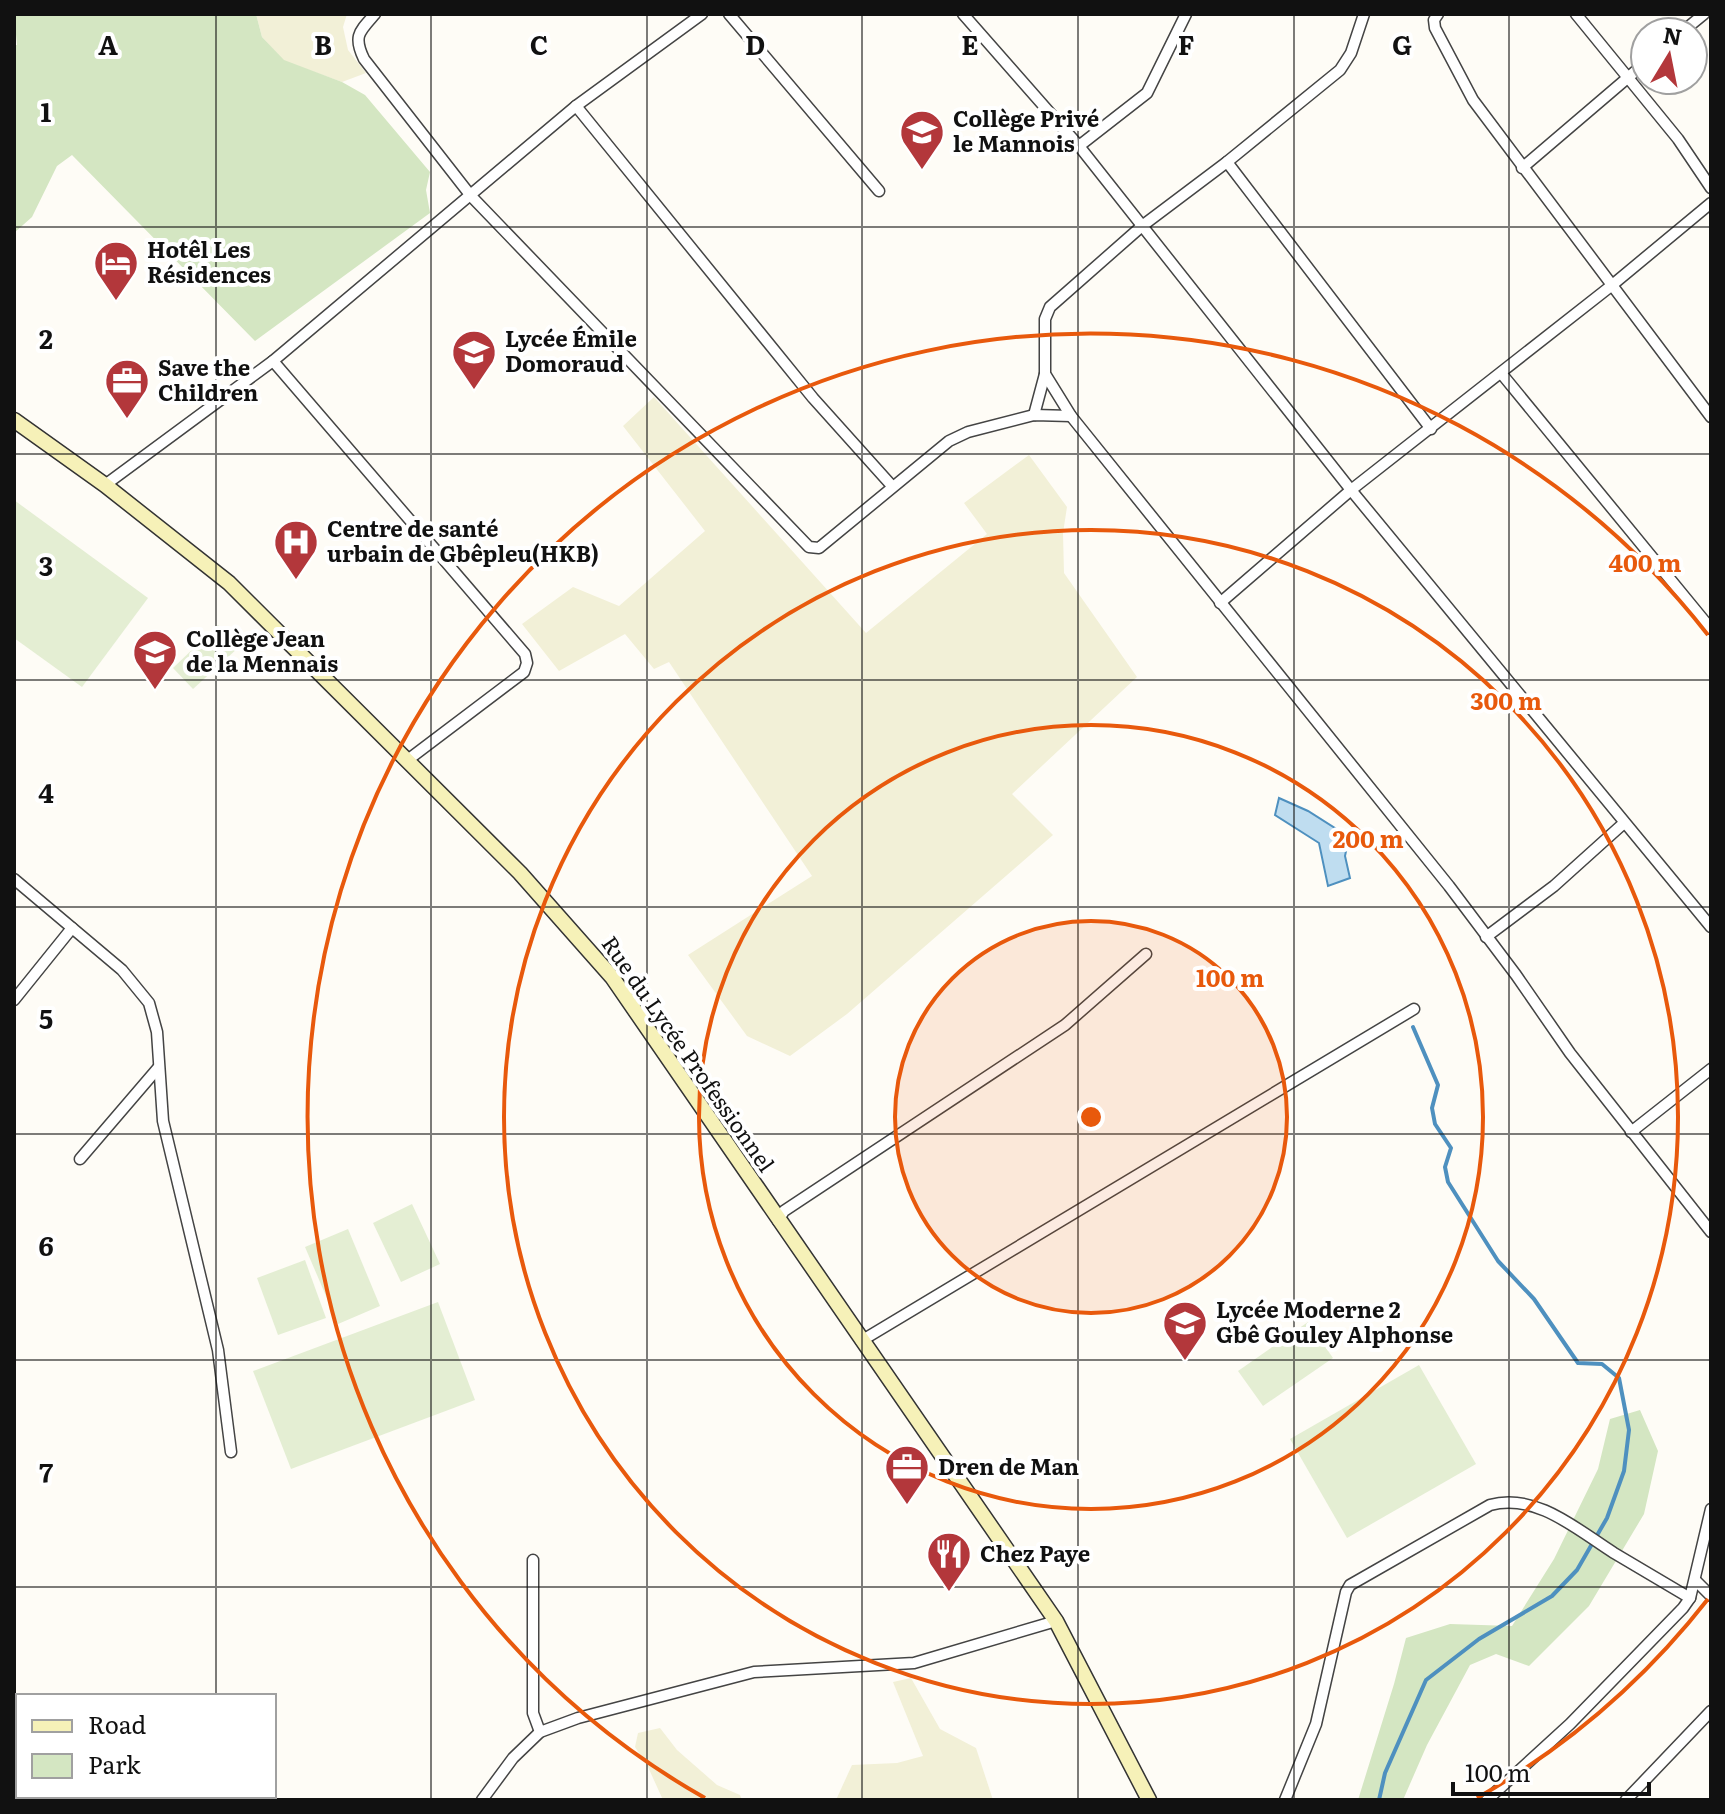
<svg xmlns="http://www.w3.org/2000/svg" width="1725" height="1814" font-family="Literata,serif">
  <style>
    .farmland { fill: #f2f0d7 }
    .green { fill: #d4e6c2 }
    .pitch { fill: #e4eed3 }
    .water { fill: #bfddf0; stroke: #4e90bf; stroke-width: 2 }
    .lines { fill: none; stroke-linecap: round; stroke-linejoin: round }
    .stream { stroke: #4e90bf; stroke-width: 4 }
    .minor-casing { stroke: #444; stroke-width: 13 }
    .secondary-casing { stroke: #333; stroke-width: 17 }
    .minor { stroke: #fff; stroke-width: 10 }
    .secondary { stroke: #f6f1b8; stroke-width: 14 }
    .grid { fill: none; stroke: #111; stroke-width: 2; stroke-opacity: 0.55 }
    .ring { fill: none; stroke: #e8590c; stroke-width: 4 }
    .labels { text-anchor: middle; stroke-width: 8; stroke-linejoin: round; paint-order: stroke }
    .poi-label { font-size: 22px; font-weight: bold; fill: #111; stroke: #fff; text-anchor: start }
    .street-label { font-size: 22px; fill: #111; stroke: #fff }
    .grid-label { font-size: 26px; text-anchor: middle; font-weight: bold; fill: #111; stroke: #fff; stroke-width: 8; stroke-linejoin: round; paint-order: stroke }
    .centre { fill: #e8590c; stroke: #fff; stroke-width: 4 }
    .ring-label { font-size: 24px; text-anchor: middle; font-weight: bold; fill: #e8590c; stroke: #fff; stroke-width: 8; stroke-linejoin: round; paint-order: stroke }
  </style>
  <rect width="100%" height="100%" fill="#fefcf6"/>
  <g class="farmland">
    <path d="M256,14H347L343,27L348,50L366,73L342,82L284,61L262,37Z"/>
    <path d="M654,397L866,633L987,534L964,503L1029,455L1067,507L1063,533L1064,573L1137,677L1012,794L1053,835L847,1014L790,1056L747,1036L688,955L812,876L669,662L654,669L625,634L559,671L522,624L573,587L619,606L705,531L623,426Z"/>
    <path d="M911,1678L940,1729L976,1748L993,1800H836L852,1765L897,1763L923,1756L893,1682Z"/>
    <path d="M660,1728L677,1750L717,1785L740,1795L742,1800H663L648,1767L635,1747L638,1733Z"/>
  </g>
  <g class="green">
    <path d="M14,14H256L262,37L284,60L342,82L365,95L430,172L426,190L430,213L255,341L72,155L57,166L32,217L14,233V45H17Z"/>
    <path d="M1640,1410L1658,1451L1644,1514L1589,1606L1529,1666L1496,1654L1470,1665L1427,1745L1403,1800H1358L1394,1684L1406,1638L1450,1624L1512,1626L1554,1559L1598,1469L1610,1419Z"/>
  </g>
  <g class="pitch">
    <path d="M14,500L148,598L82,687L14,638Z"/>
    <path d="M218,625L239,647L193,689L173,668Z"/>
    <path d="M412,1204L440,1264L401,1282L373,1223Z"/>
    <path d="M348,1229L380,1306L338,1324L305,1247Z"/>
    <path d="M305,1260L326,1318L278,1335L257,1278Z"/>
    <path d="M438,1302L475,1400L291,1469L253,1371Z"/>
    <path d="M1308,1322L1333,1358L1263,1406L1238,1371Z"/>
    <path d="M1419,1365L1476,1464L1347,1538L1290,1439Z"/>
  </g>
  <path class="water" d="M1279,798L1308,811L1349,837L1345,856L1350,878L1328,886L1319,843L1275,815Z"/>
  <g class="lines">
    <path class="stream" d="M1379,1800L1385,1773L1426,1680L1479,1639L1552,1596L1577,1570L1607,1518L1624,1471L1629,1430L1619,1378L1602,1364L1578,1363L1534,1299L1498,1261L1448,1182L1445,1167L1451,1148L1435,1124L1432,1108L1438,1085L1413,1027"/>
    <g class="minor-casing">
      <g id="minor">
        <path d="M375,14C359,32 353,36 364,59L471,196L809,547L819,548L949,441L968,432L1034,415L1071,416"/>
        <path d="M729,14L879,191"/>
        <path d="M963,14L1079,146L1351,490L1711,927"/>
        <path d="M1364,14L1351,53L1340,70L1227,162L1142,226L1050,307L1045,319V374L1071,416L1449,886L1516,975L1570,1053L1711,1232"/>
        <path d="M1438,14L1434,20L1435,28L1473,100L1711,417"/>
        <path d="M1576,14L1678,139L1711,188"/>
        <path d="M1682,32L1704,14"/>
        <path d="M576,106L813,398L892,486"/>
        <path d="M1079,146L1147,93L1186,14"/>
        <path d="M1227,162L1431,429"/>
        <path d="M1522,168L1645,63"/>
        <path d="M273,361L525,654L527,663L524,672L409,759"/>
        <path d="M1501,373L1711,629"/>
        <path d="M1034,415L1045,374"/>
        <path d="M105,485L273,361L576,106L702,14"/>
        <path d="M1220,603L1351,490L1611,286L1711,203"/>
        <path d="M14,879L122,970L149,1003L157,1032L163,1121L218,1350L231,1452"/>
        <path d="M1486,937L1554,886L1624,823"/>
        <path d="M14,1000L72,928"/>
        <path d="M1631,1132L1711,1069"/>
        <path d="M80,1159L158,1068"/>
        <path d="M778,1221L784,1211L1065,1025L1146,954"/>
        <path d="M861,1341L1414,1009"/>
        <path d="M533,1560V1713L540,1732"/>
        <path d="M1695,1580L1711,1596"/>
        <path d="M482,1800L513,1758L540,1732L578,1718L754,1672L914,1663L1056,1621"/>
        <path d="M1285,1800L1316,1724L1346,1592L1350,1585L1490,1505C1536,1492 1579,1531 1614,1553C1639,1568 1665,1583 1690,1598"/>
        <path d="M1487,1800L1570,1724L1683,1608L1690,1598L1711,1509"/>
        <path d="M1626,1800L1711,1711"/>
      </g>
    </g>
    <g class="secondary-casing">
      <path id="secondary" d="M14,420L105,485L229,583L520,873L612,977L1056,1621L1149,1800"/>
    </g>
    <use href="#minor" class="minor"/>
    <use href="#secondary" class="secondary"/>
  </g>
  <path class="grid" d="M216,14V1696M431,14V1800M647,14V1800M862,14V1800M1078,14V1800M1294,14V1800M1509,14V1800M14,227H1711M14,454H1711M14,680H1711M14,907H1711M14,1134H1711M14,1360H1711M14,1587H1711M216,1796V1800"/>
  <circle cx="1091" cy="1117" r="196" fill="#e8590c" fill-opacity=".12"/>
  <g class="ring">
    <circle cx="1091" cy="1117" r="196"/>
    <circle cx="1091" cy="1117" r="392"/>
    <circle cx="1091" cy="1117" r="587"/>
    <path d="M1708 1599A783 783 0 0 1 1477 1798M705 1798A783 783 0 1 1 1708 635"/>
  </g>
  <defs>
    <g id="school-pin" transform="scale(2.3)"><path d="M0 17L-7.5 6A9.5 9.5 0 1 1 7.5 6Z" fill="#b3373b" stroke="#fff"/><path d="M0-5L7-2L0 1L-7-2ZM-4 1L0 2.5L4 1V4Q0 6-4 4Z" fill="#fff"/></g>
    <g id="hotel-pin" transform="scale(2.3)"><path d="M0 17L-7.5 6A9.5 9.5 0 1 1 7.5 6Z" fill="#b3373b" stroke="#fff"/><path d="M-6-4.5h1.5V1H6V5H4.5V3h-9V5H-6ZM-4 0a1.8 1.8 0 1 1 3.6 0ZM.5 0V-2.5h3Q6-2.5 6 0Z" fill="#fff"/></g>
    <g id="office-pin" transform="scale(2.3)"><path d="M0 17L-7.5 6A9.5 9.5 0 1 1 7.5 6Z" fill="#b3373b" stroke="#fff"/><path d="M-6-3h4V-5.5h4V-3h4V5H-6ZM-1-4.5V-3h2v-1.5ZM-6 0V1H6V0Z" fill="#fff"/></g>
    <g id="hospital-pin" transform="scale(2.3)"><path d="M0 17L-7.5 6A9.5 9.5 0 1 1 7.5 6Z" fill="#b3373b" stroke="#fff"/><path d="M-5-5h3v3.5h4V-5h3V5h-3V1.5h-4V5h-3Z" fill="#fff"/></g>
    <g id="restaurant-pin" transform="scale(2.3)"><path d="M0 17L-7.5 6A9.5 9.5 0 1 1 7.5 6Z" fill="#b3373b" stroke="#fff"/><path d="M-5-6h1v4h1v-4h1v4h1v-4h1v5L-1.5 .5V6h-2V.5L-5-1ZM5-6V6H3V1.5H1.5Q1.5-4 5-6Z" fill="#fff"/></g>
  </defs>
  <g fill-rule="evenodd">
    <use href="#school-pin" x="922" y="132"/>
    <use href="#hotel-pin" x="116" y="263"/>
    <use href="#school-pin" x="474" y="352"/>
    <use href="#office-pin" x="127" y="381"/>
    <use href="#hospital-pin" x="296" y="542"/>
    <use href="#school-pin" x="155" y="652"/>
    <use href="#school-pin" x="1185" y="1323"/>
    <use href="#office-pin" x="907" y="1467"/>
    <use href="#restaurant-pin" x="949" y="1554"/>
  </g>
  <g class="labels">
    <g class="poi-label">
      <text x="953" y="127">Collège Privé<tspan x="953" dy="25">le Mannois</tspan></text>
      <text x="147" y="258">Hotêl Les<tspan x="147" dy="25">Résidences</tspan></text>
      <text x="505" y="347">Lycée Émile<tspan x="505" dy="25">Domoraud</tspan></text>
      <text x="158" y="376">Save the<tspan x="158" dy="25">Children</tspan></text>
      <text x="327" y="537">Centre de santé<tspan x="327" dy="25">urbain de Gbêpleu(HKB)</tspan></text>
      <text x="186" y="647">Collège Jean<tspan x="186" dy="25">de la Mennais</tspan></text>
      <text x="1216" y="1318">Lycée Moderne 2<tspan x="1216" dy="25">Gbê Gouley Alphonse</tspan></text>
      <text x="938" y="1475">Dren de Man</text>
      <text x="980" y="1562">Chez Paye</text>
    </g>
    <g class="street-label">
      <text transform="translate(688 1054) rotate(55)" y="8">Rue du Lycée Professionnel</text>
    </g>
  </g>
  <g class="grid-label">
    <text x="108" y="55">A</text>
    <text x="323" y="55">B</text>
    <text x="539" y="55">C</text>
    <text x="755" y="55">D</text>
    <text x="970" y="55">E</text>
    <text x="1186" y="55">F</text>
    <text x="1402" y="55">G</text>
    <text x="46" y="122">1</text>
    <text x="46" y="349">2</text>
    <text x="46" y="576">3</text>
    <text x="46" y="803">4</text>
    <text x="46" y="1029">5</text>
    <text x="46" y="1256">6</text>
    <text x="46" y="1483">7</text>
  </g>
  <circle cx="1091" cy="1117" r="12" class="centre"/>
  <g class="ring-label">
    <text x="1645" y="572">400 m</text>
    <text x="1506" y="710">300 m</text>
    <text x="1368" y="848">200 m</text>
    <text x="1230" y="987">100 m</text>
  </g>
  <rect width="1725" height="1814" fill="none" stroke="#111111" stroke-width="32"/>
  <rect x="16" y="1694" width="260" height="104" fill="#ffffff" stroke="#a0a0a0" stroke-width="2"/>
  <rect x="32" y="1720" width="40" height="12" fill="#f6f1b8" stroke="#a0a0a0" stroke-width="2"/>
  <text x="88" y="1734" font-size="24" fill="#111111">Road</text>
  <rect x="32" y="1754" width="40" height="24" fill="#d4e6c2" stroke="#a0a0a0" stroke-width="2"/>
  <text x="88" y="1774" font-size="24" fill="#111111">Park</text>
  <g transform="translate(1669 56) rotate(10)"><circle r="38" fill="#ffffff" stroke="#a0a0a0" stroke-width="2"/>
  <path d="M0-6L14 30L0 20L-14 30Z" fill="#b3373b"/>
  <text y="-12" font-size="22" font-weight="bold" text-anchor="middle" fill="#111111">N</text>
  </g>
  <path d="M1453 1782v12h196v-12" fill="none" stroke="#111111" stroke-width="4"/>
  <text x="1465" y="1782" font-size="24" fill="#111111" stroke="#ffffff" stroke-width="6" paint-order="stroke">100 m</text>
</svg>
